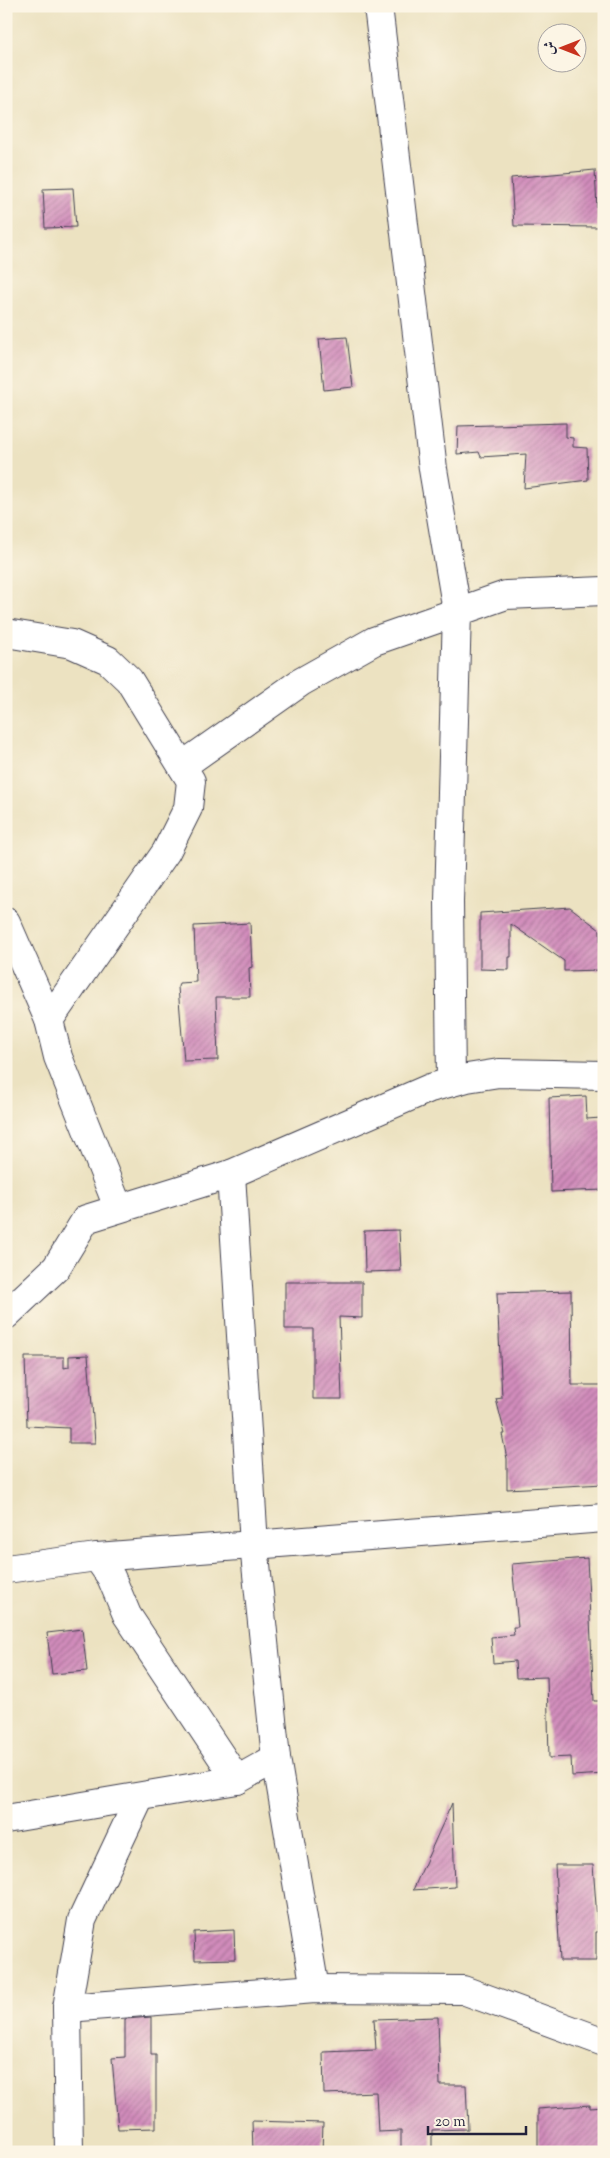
<svg xmlns="http://www.w3.org/2000/svg" width="610" height="2158" font-family="'Sorts Mill Goudy',Amiri,serif">
  <style>
    .building { fill: url(#building-hatch) }
    .lines { fill: none; stroke-linecap: round; stroke-linejoin: round }
    .minor-casing { stroke: #403f4f; stroke-width: 30 }
    .minor { stroke: #fff; stroke-width: 28 }
  </style>
  <defs>
    <pattern id="building-hatch" width="6" height="6" patternUnits="userSpaceOnUse" patternTransform="scale(1.25)"><rect width="6" height="6" fill="#d18cbb"/><path d="M-1 1l2-2M0 6l6-6M5 7l2-2" fill="none" stroke="#a97299"/></pattern>
  </defs>
  <rect width="100%" height="100%" fill="#fcf5e5"/>
  <filter id="ink" filterUnits="userSpaceOnUse"><feTurbulence type="fractalNoise" baseFrequency=".02" numOctaves="2"/><feDisplacementMap in="SourceGraphic" scale="10" xChannelSelector="R" yChannelSelector="G"/><feConvolveMatrix kernelMatrix="1 2 1 2 8 2 1 2 1" color-interpolation-filters="sRGB"/></filter>
  <filter id="wash" filterUnits="userSpaceOnUse"><feTurbulence type="fractalNoise" baseFrequency=".0096" numOctaves="4" result="noise"/><feDisplacementMap in="SourceGraphic" scale="20" xChannelSelector="R" yChannelSelector="G"/><feGaussianBlur stdDeviation="1.12" result="paint"/><feColorMatrix in="noise" values="0 0 0 0 0 0 0 0 0 0 0 0 0 0 0 0 0 1.4 0 .05"/><feComposite in="paint" operator="in"/></filter>
  <g filter="url(#wash)">
    <rect width="100%" height="100%" fill="#ece2c1"/>
    <g id="blocks">
      <g class="building">
        <path d="M595,170L598,227L514,226L511,178Z"/>
        <path d="M73,188L76,227L45,228L43,189Z"/>
        <path d="M347,337L353,387L324,390L319,339Z"/>
        <path d="M566,423V437L573,438V447L587,448L588,480L524,488L526,454L481,457L479,452L457,454L458,426Z"/>
        <path d="M570,907L600,930L601,970L564,971V961L511,924V957H509V970L480,969V913Z"/>
        <path d="M250,923L252,967L249,968L250,997H216L218,1060L184,1061L178,987L179,983L196,982L194,926Z"/>
        <path d="M586,1096L587,1119L601,1118V1128H604V1190L551,1192L549,1098Z"/>
        <path d="M399,1230L401,1271L365,1272L364,1231Z"/>
        <path d="M285,1282H362V1318L339,1317L342,1399H313V1329H285Z"/>
        <path d="M571,1291L572,1385H604V1424H601L604,1484L507,1489V1459L502,1434H505L496,1399L502,1398L497,1293Z"/>
        <path d="M88,1355L95,1443H69V1428L27,1426L25,1357H64V1368L69,1367V1356Z"/>
        <path d="M587,1558L594,1701H604V1774L572,1776L571,1757L549,1758L547,1677L516,1678L515,1661L493,1663L491,1637L514,1635L513,1627H518L512,1564Z"/>
        <path d="M82,1629L87,1671L52,1674L47,1633Z"/>
        <path d="M452,1803L455,1887L413,1890Z"/>
        <path d="M555,1865H593L598,1932H596V1961H560Z"/>
        <path d="M234,1930L235,1959L195,1960L194,1932Z"/>
        <path d="M151,2017V2055H156V2128L118,2129L112,2058L125,2057V2019Z"/>
        <path d="M438,2017L440,2085H466L468,2129L432,2130V2152H401V2131L378,2132L376,2092L324,2094L323,2052L376,2050L374,2019Z"/>
        <path d="M590,2105V2108L604,2107V2152L538,2151V2109Z"/>
        <path d="M252,2121L323,2123L322,2152H253Z"/>
      </g>
    </g>
  </g>
  <g filter="url(#ink)">
    <use href="#blocks" fill-opacity="0" stroke="#403f4f" stroke-width="1"/>
    <g class="lines">
      <g class="minor-casing">
        <g id="minor">
          <path d="M378,6L433,469L457,611L449,902L451,1082"/>
          <path d="M6,633L72,644L108,660L129,680L191,781L188,808L166,852L49,1020"/>
          <path d="M182,766L301,682L374,641L506,595L604,591"/>
          <path d="M6,922L49,1020L58,1057L118,1207"/>
          <path d="M231,1174L254,1545L276,1758L315,1989"/>
          <path d="M6,1315L56,1268L86,1219L231,1174L430,1088L467,1078L499,1073L604,1075"/>
          <path d="M97,1557L111,1577L127,1615L237,1780"/>
          <path d="M6,1569L97,1557L604,1518"/>
          <path d="M6,1819L237,1780L276,1758"/>
          <path d="M67,2008L315,1989L463,1990L604,2042"/>
          <path d="M69,2152L67,2008L82,1920L140,1797"/>
        </g>
      </g>
      <use href="#minor" class="minor"/>
    </g>
  </g>
  <rect width="610" height="2158" fill="none" stroke="#fcf5e5" stroke-width="25"/>
  <g transform="translate(562 48) rotate(270)"><circle r="24" fill="#fcf5e5" stroke="#a5a1a1"/>
  <path d="M0-4L9 19L0 12L-9 19Z" fill="#c8321e"/>
  <text y="-8" font-size="14" font-weight="bold" text-anchor="middle" fill="#22223b">ش</text>
  </g>
  <path d="M428 2126v8h98v-8" fill="none" stroke="#22223b" stroke-width="2.5"/>
  <text x="435" y="2126" font-size="15" fill="#22223b" stroke="#fcf5e5" stroke-width="4" paint-order="stroke">20 m</text>
</svg>
